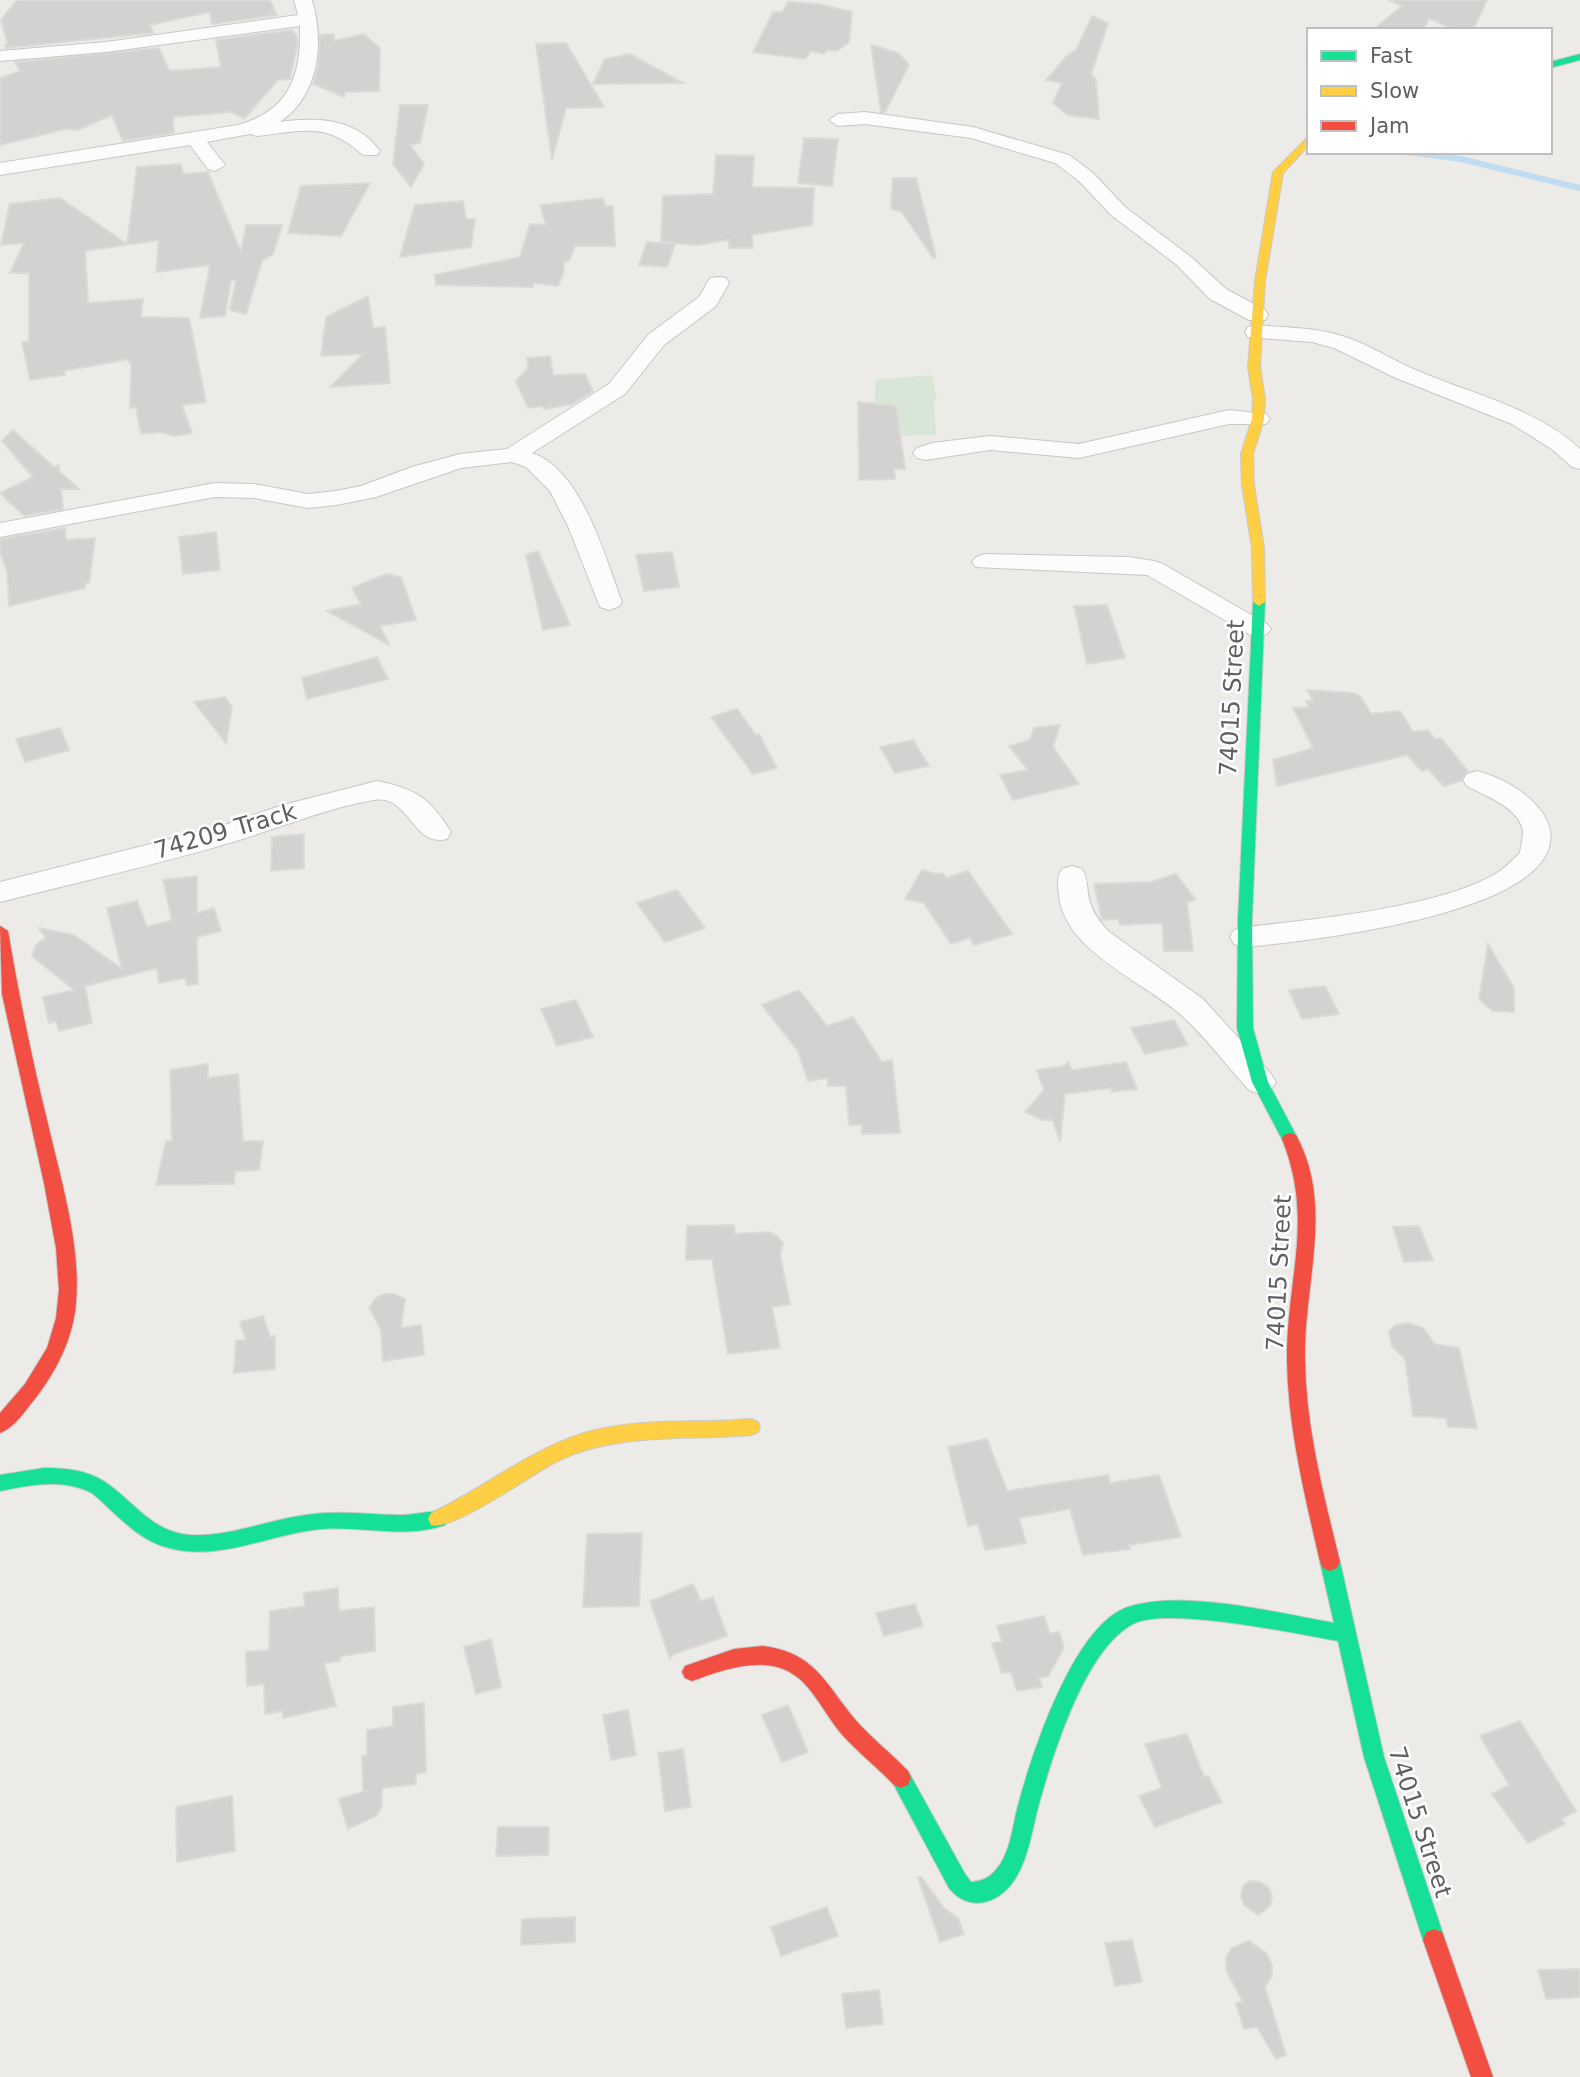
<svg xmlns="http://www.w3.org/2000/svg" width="1580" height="2077" font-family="'DejaVu Sans',sans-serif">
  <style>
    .green { fill: #d7e6d6 }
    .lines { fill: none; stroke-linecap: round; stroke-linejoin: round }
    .stream { stroke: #c1dbf1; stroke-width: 6 }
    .building { fill: #d3d2d0; stroke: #dcdad7; stroke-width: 2 }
    .street-casing { stroke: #c7c7c7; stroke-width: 2 }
    .fast-casing { stroke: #c9c9c9; stroke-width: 2 }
    .slow-casing { stroke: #c9c9c9; stroke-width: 2 }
    .jam-casing { stroke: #c9c9c9; stroke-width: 2 }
    .street { fill: #fcfcfc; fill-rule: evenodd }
    .fast { fill: #16e098; fill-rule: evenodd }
    .slow { fill: #ffcf43; fill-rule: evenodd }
    .jam { fill: #f24e42; fill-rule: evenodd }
    .labels { text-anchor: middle; stroke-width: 5; stroke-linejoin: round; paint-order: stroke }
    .street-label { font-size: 24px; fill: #5e6064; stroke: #fff }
  </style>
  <rect width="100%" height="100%" fill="#ecebe8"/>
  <path class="green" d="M932,375L937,399L934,402L936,435L875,436L873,427L876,380Z"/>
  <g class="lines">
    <path class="stream" d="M1408,152L1461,159L1580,188"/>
  </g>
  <g class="building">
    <path d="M17,0H270L277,15L212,24L210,12L150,25L153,33L6,48L5,45H8L1,20Z"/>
    <path d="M1388,0H1487L1473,30H1454L1429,18L1423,30H1373L1402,6Z"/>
    <path d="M788,2L818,4L852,12L849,42L837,51L827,50L824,54L811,51L805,59L753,52L773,12H783Z"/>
    <path d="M1092,16L1108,23L1091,74L1096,80L1099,119L1068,115L1053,103L1062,83L1046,80L1067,56L1077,49Z"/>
    <path d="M292,30L297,36V46L290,79L278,80L244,119L231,112L173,117L174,133L123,141L112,115L78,130L66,129L0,145V78L20,71L15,62L159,48L169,71L221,67L216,40Z"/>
    <path d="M334,34V41L363,34L380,48L379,91L345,92L344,97L313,84L318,67L320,35Z"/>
    <path d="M566,43L604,107L566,108L552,160L536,44Z"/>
    <path d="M871,45L898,53L909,65L885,112H881Z"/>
    <path d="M630,54L683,83L593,84L605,59Z"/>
    <path d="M400,105H428L420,143L410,145L424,164L411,187L393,164Z"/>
    <path d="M804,138L838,139L832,186L798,183Z"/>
    <path d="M716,155L754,156L752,187L814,188L812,225L752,235L753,248H729V240L697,245L661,242L663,196L713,194Z"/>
    <path d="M181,164L183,174L208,172L241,252L246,225H282L273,254L262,261L246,314L230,310L236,280H231L225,316L200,318L210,265L156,272L159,240L85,251L88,303L143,299L141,317L189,318L206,402L182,405L192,433L174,436L161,432L141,434L136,407L130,408L131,363H129V359L64,371L65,375L30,380L22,342H29V273H10L24,243L1,245L10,204L60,198L127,244L137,167Z"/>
    <path d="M893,178H916L936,257L933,258L902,212L891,209Z"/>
    <path d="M370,183L341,236L288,233L301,186Z"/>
    <path d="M603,198L605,206H613L615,246H575L569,261L564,262L563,274L558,286L533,283V287L436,285L435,275L520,257L530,224L546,225L540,205Z"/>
    <path d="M463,201L466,219H475L471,247L400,257L415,205Z"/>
    <path d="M647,242L675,244L667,267L639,265Z"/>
    <path d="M368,296L373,328L385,327L390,383L330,387L363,354L321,356L326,317Z"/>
    <path d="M550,356L553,375L585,374L593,391L572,404L544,409L542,406L528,408L516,381L528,368L527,358Z"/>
    <path d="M858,402L896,406L905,469H894L895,479L859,480Z"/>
    <path d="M13,430L54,467L59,465V471L79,489H61L63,509L24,516L0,493L33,477L2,441Z"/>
    <path d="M65,528L66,540L95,538L89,583H85V588L9,606L7,571L0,552V539Z"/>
    <path d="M216,532L220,570L183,574L179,537Z"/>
    <path d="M538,551L570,625L543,630L526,555Z"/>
    <path d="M672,552L679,587L644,591L636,555Z"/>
    <path d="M386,574L401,577L416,620L380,626L389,645L327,611L361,604L352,588Z"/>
    <path d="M1107,605L1125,658L1087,664L1074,606Z"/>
    <path d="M377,657L388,679L307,699L302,678Z"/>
    <path d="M1307,690L1354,693L1361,697L1371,714L1400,711L1413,732L1428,730L1435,739L1441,738L1468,771L1461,781L1444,786L1428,769L1422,771L1407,755L1277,786L1273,760L1313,748L1293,708L1309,707L1306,701H1313Z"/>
    <path d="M225,697L232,707L226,743L194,702Z"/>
    <path d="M737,709L756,735L759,734L777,768L753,774L711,717Z"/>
    <path d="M1060,725L1053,747L1079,784L1013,800L1000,775L1028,770L1009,746L1030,740L1034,728Z"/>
    <path d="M60,728L69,750L25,762L16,739Z"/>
    <path d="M913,740L929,766L895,773L880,747Z"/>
    <path d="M304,834V868L271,871L272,837Z"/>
    <path d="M922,870L936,874L943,873L946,878L968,871L1012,934L974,945L970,938L951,944L924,903L905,899Z"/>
    <path d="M1176,874L1195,899L1187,903L1193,951H1164L1162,923L1120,925L1118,919L1102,920L1094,884L1151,882Z"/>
    <path d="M197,876V913L214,908L221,931L197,937L198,984L187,985L185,978L159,983L157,968L85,986L92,1023L59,1031L56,1021L49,1023L43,997L74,990L32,956L36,945L46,937L39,928L74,935L122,969L107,908L137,901L147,927L172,920L163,880Z"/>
    <path d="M677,890L705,928L665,942L637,903Z"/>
    <path d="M1488,944L1514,988V1012L1493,1011L1479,999Z"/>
    <path d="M1325,986L1339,1014L1302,1019L1289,990Z"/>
    <path d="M799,990L827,1026L853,1017L882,1062L892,1060L900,1133L862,1134V1125H849L846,1086H828L827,1078L808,1081L798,1051L762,1005Z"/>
    <path d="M576,1000L593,1037L557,1046L541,1009Z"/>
    <path d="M1174,1020L1188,1045L1145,1054L1131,1028Z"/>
    <path d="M1068,1062L1072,1070L1126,1062L1137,1089L1112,1092L1111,1088L1065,1094L1060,1142L1053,1120H1043L1025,1112L1044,1090L1037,1070L1064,1066Z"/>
    <path d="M208,1064V1078L238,1074L243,1141H263L259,1170L235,1171L234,1184L156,1185L166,1141H172L170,1070Z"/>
    <path d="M734,1225L735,1234L769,1232L777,1236L783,1243L780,1255L790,1304L772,1307L780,1348L728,1354L712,1259L686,1260L687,1226Z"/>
    <path d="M1419,1226L1433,1260L1404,1262L1393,1227Z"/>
    <path d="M385,1294H394L405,1299L401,1328L421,1325L424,1355L383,1361L381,1330L369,1307L377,1297Z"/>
    <path d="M263,1316L270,1337L275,1336V1369L234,1373L236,1341L246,1340L240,1322Z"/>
    <path d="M1409,1323L1423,1328L1435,1344L1459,1348L1477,1428L1448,1427L1446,1418L1413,1416L1405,1359L1392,1346L1389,1331L1396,1325Z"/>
    <path d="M987,1439L1007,1491L1108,1475L1110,1483L1159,1475L1181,1537L1129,1545L1130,1549L1083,1555L1070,1509L1019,1518L1026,1543L985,1550L978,1524L968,1526L948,1447Z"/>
    <path d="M642,1533L639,1606L583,1607L587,1534Z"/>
    <path d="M693,1584L701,1601L713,1597L727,1636L674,1654L670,1659L650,1601Z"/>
    <path d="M338,1588L339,1611L374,1607L375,1651L341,1656L340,1661L324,1663L336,1706L283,1718L282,1711L265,1714L264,1684L247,1686L246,1652L269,1650L270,1611L305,1606L304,1593Z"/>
    <path d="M915,1604L923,1626L884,1636L876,1613Z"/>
    <path d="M1044,1616L1050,1634L1059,1632L1064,1648L1048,1676L1039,1678L1042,1687L1017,1691L1011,1672L1002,1673L992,1643L1002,1642L997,1626Z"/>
    <path d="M491,1639L501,1687L476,1694L464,1647Z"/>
    <path d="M424,1703L426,1772L416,1774V1784L382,1788V1806L376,1816L348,1829L339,1799L369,1790L363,1791L362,1756L367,1755V1730L393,1726V1707Z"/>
    <path d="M788,1705L808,1752L782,1762L762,1715Z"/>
    <path d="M628,1710L636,1755L611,1760L603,1715Z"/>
    <path d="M1520,1721L1576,1811L1561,1819L1565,1824L1528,1843L1492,1794L1509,1785L1480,1736Z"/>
    <path d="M1187,1734L1204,1777L1208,1776L1222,1802L1155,1827L1139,1796L1162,1788L1145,1744Z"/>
    <path d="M683,1749L691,1807L665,1811L658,1753Z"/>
    <path d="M232,1796L235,1851L177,1862L176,1807Z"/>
    <path d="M498,1827H549L548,1855L496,1856Z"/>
    <path d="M918,1877H921L944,1908L958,1918L964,1934L940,1942Z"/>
    <path d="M1250,1881L1260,1882L1269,1888L1272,1897L1270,1906L1258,1915L1244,1905L1241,1896L1243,1886Z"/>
    <path d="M827,1907L838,1936L781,1956L771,1927Z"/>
    <path d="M575,1917V1942L521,1945L522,1919Z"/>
    <path d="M1132,1940L1142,1982L1115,1986L1105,1943Z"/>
    <path d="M1249,1941L1266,1953L1272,1965V1976L1265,1987L1286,2055L1276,2059L1257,2027L1244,2029L1236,2003L1243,2002L1226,1970V1957L1232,1948Z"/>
    <path d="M1580,1969V1997L1546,1999L1538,1970Z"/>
    <path d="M879,1990L883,2024L846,2028L842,1994Z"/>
  </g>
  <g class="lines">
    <g class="street-casing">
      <g id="street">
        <path d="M294,0H312C324,42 320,94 280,122C317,117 356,118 380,151L377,155H363C326,121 303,131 257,136L250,134L207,142L225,165L215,171L208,169L190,145L0,175V163L238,125C288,111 301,78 300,29V26L106,52L0,61V51L106,42L298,15Z"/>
        <path d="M865,112L973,127L1069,155L1093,173L1125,207L1191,257L1226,289L1265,310L1268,315L1265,320H1249L1210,299L1177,265L1111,215L1079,181L1055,163L971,138L865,124L838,126L829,120L838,114Z"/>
        <path d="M718,277L726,278L729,283L716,306L664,345L625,394L532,453C582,470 605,557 622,602L618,607L609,610L600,607L568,526L550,491L526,467L512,462L461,468L376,497L336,505L308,508L254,498L215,497L0,537V523L215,483L254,484L308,494L336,491L361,486L412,467L460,454L507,449L609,384L648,335L699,297L710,278Z"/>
        <path d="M1256,325C1283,328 1309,327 1335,334C1363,341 1387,357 1413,369C1470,394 1533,406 1580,449V469L1572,467L1553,450L1512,424L1396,378L1334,348L1312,342L1248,337L1245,332L1248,327Z"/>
        <path d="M1229,410L1266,414L1270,419L1266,424H1229L1079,458L990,450L925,460L917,458L913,453L917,448L932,443L990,436L1079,444Z"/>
        <path d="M985,554L1129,557L1154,561L1163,564L1267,624L1271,629L1267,634L1258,637L1249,634L1147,575L976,567L972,562L976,557Z"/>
        <path d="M1477,771C1504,778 1536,796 1548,823C1580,914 1296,942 1245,947L1234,944L1230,937L1234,930L1245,927C1312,920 1445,907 1500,871C1507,866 1513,859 1520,853C1521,846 1523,837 1523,831C1519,807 1485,796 1467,786L1463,780L1467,774Z"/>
        <path d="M377,781C416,789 429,797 451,832L447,839C412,848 410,794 374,800C327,808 282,827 236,841C159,864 79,882 0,902V882L218,827L283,805Z"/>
        <path d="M1072,866L1082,869C1089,880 1086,890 1090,902C1093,913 1100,922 1108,931L1203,999L1271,1074L1276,1082L1271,1090L1260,1094L1249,1090C1226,1065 1205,1036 1180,1014C1143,981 1064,951 1059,895C1058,885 1056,878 1062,869Z"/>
      </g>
    </g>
    <g class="fast-casing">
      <g id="fast">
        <path d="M1580,54V60L1550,68V62Z"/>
        <path d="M1259,598L1265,602L1252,920L1253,1028L1268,1082L1298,1139L1296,1143H1284L1252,1082L1237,1028L1238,920L1253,602Z"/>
        <path d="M44,1468C65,1468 87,1470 105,1482C135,1502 151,1532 190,1535C230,1537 267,1520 306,1515C338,1510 370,1515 402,1515C416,1515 432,1509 445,1513L448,1519L445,1525C405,1539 363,1526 322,1529C272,1533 221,1562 169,1548C137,1540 117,1514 92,1493C62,1478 31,1485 0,1491V1475Z"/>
        <path d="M1330,1553L1337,1556L1340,1562L1384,1757L1445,1940L1442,1948L1434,1951L1426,1948L1423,1940L1364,1757L1338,1641C1297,1634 1167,1606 1133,1624C1085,1649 1053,1754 1039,1804C1032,1829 1029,1857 1015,1879C999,1904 969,1913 949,1888L894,1785L891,1778L894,1771L901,1768L908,1771L965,1874L971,1882C986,1881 993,1875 1001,1863C1012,1845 1013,1822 1019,1802C1033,1751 1074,1625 1128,1607C1183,1589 1277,1613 1334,1623L1320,1562L1323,1556Z"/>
      </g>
    </g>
    <g class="slow-casing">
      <g id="slow">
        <path d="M1309,136V145L1283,173L1265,281L1260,367L1265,399L1264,419L1253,454L1254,485L1264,548L1265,602L1259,606L1253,602L1252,548L1242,485L1241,454L1252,419L1253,399L1248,367L1255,281L1273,172Z"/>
        <path d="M751,1419L758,1422L760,1427L758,1432L751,1435C683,1441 612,1431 550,1465C529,1477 450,1532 431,1525L428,1519L431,1513C483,1489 529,1450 584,1433C638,1417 696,1424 751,1419Z"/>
      </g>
    </g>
    <g class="jam-casing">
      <g id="jam">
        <path d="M0,926L8,931C19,996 32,1060 48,1124C61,1181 81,1244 76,1303C73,1339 56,1372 34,1400C25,1411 14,1428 0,1433V1413L25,1384L47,1348L56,1318L59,1290L56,1248L44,1183L2,994Z"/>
        <path d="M1290,1133L1296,1135C1335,1206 1303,1285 1305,1361C1306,1429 1324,1496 1340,1562L1337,1568L1330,1571L1323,1568L1320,1562C1305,1496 1288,1429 1287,1361C1286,1279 1315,1221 1282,1139L1284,1135Z"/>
        <path d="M763,1646C819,1653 827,1689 861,1726C876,1742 893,1755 908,1771L911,1778L908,1785L901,1788L894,1785C876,1766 856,1751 839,1731C827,1716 818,1698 804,1683C773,1651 728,1668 692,1681L685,1678L682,1672L685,1666L734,1649Z"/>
        <path d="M1434,1929L1442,1932L1445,1940L1493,2077H1471L1423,1940L1426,1932Z"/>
      </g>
    </g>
    <use href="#street" class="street"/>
    <use href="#fast" class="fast"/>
    <use href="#slow" class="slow"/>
    <use href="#jam" class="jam"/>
  </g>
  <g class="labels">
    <g class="street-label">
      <text transform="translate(1232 698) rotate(-87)" y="8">74015 Street</text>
      <text transform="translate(225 831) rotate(-16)" y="8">74209 Track</text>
      <text transform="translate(1279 1273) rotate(-87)" y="8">74015 Street</text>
      <text transform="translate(1420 1822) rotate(72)" y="8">74015 Street</text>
    </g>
  </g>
  <rect x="1307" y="28" width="245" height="126" fill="#ffffff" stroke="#bfbfc1" stroke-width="2"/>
  <rect x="1321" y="51" width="35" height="10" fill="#16e098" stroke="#bfbfc1" stroke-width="2"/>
  <text x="1370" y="63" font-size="21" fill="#5e6064">Fast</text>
  <rect x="1321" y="86" width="35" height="10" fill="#ffcf43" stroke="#bfbfc1" stroke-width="2"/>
  <text x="1370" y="98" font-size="21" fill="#5e6064">Slow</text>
  <rect x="1321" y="121" width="35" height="10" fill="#f24e42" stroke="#bfbfc1" stroke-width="2"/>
  <text x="1370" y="133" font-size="21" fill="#5e6064">Jam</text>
</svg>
